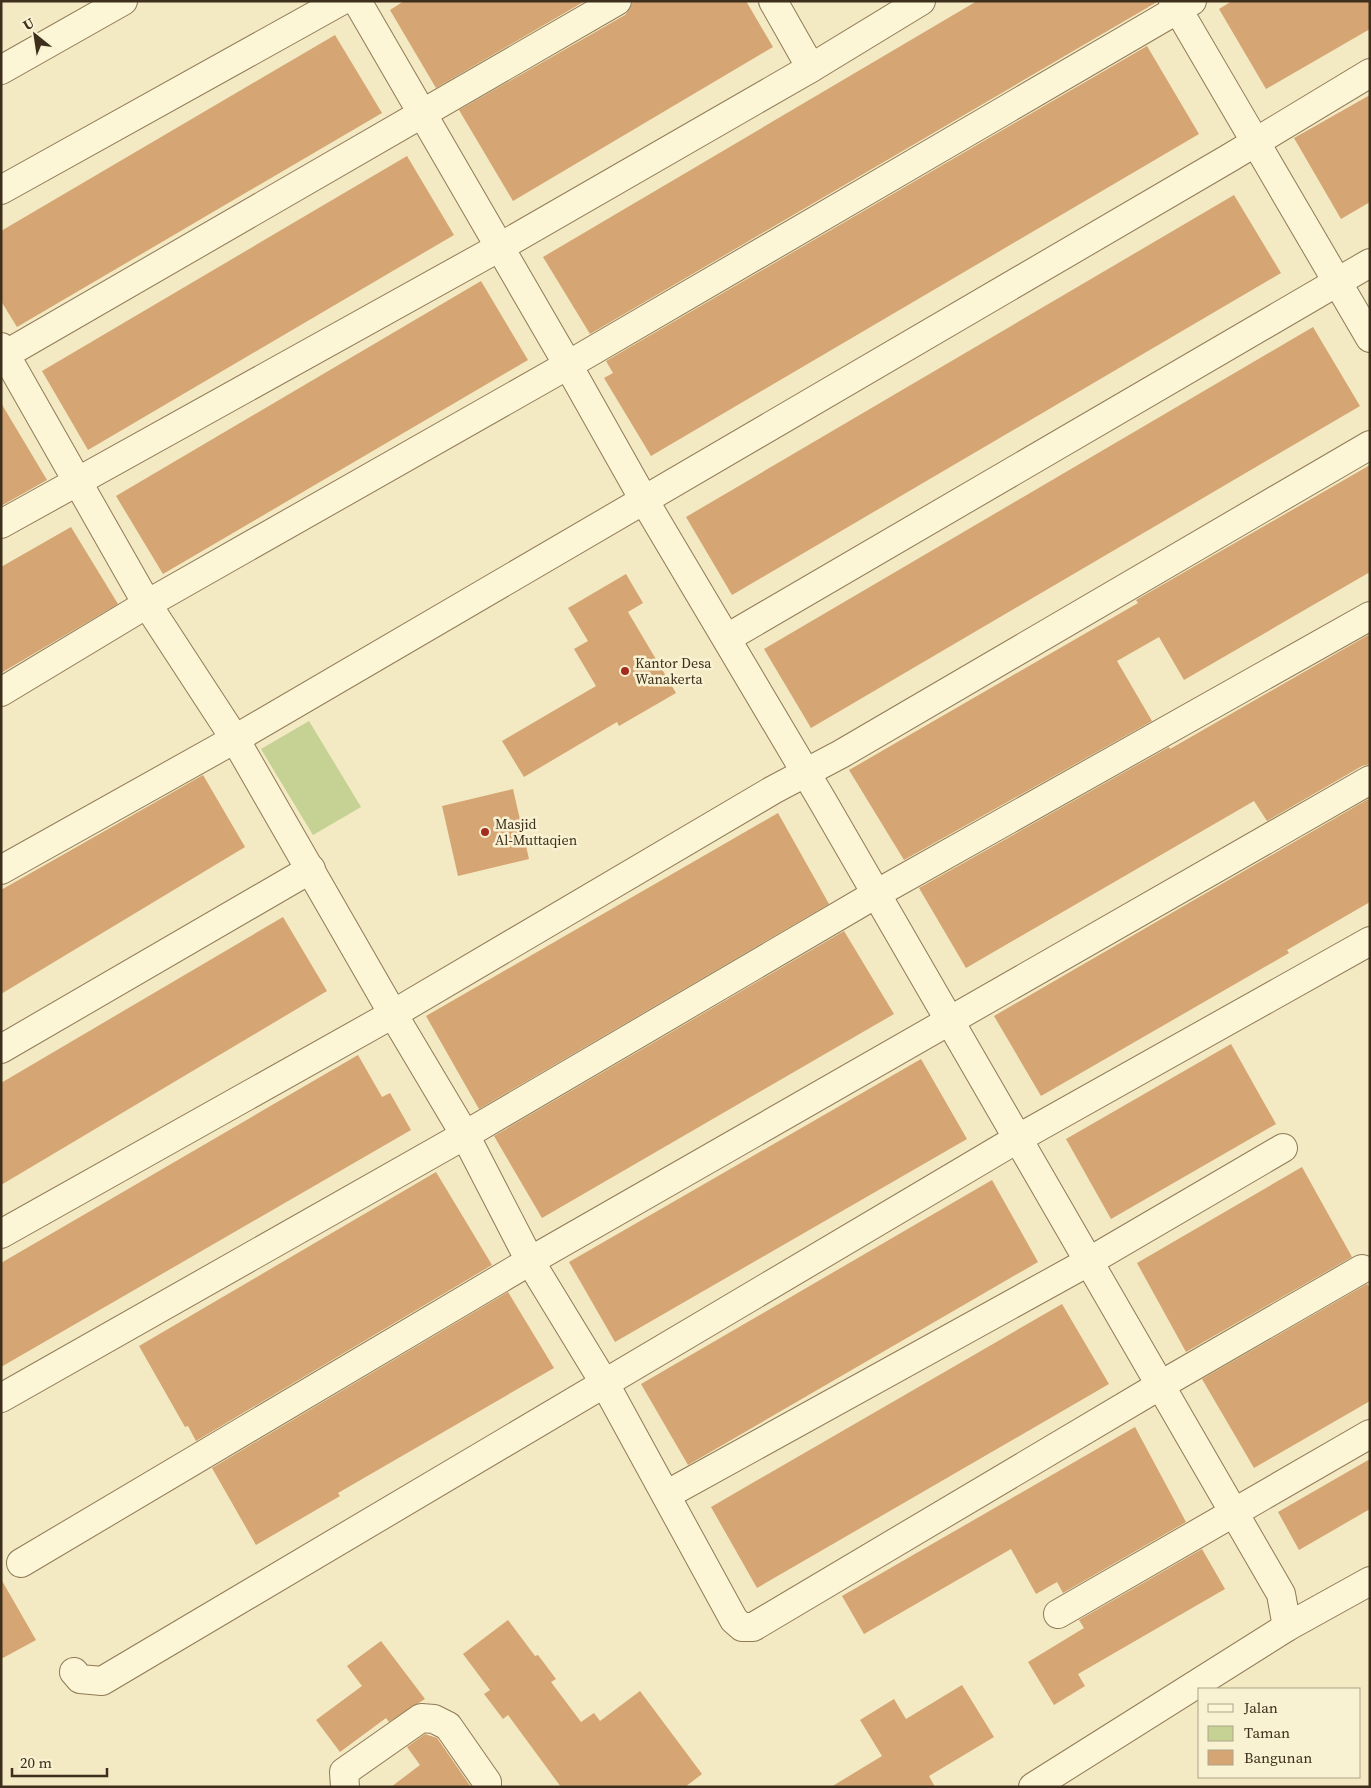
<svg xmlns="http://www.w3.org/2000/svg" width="1371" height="1788" font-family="'Source Serif 4',serif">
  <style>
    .green { fill: #c5d294 }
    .building { fill: #d5a573 }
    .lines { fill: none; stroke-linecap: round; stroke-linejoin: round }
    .minor-casing { stroke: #8f7a56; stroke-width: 30 }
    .minor { stroke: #fcf5d6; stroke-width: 28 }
    .poi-dot { fill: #a52b1f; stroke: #f9f2d2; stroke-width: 2 }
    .labels { text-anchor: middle; stroke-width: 5; stroke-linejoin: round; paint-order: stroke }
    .poi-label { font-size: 14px; fill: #3d2f1c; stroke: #f9f2d2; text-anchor: start }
  </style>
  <rect width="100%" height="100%" fill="#f3e9c2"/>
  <path class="green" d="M309,721L361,807L313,835L261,749Z"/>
  <g class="building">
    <path d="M404,1H585L436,88L390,10Z"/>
    <path d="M633,1H746L773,47L513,201L459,110L625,15L630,9Z"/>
    <path d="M977,1L1157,2L590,334L543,257Z"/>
    <path d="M1232,1H1370V29L1266,89L1219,9Z"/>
    <path d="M335,35L382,113L17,327L1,301V231Z"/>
    <path d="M1147,46L1199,134L651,456L604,378L613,373L606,361Z"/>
    <path d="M1370,95V202L1341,219L1294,138Z"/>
    <path d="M407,156L454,235L88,450L42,371Z"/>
    <path d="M1234,195L1281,273L732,595L686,517Z"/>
    <path d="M481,281L528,360L163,574L116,496Z"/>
    <path d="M1313,327L1360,406L811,728L764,649Z"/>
    <path d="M1,403L47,480L1,506Z"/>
    <path d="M1370,465V572L1184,680L1159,637L1117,661L1152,721L904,860L849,770L1138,603L1136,600Z"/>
    <path d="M71,527L118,604L1,673V567Z"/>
    <path d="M626,574L643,603L628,612L676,693L619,726L617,722L524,777L502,741L596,686L574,649L588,641L568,608Z"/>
    <path d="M1370,634V764L1362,766L1267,821L1254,801L966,968L919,888L1169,747L1170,749Z"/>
    <path d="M203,775L245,847L1,994V890Z"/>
    <path d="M513,789L529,859L458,876L442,806Z"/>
    <path d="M1370,798V902L1287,950L1289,953L1041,1096L994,1016Z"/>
    <path d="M778,813L829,904L479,1109L426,1016Z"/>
    <path d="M283,917L327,991L1,1185V1083Z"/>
    <path d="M844,931L894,1014L542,1218L494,1136Z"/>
    <path d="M1231,1044L1276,1124L1111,1219L1066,1139Z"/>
    <path d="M358,1055L382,1097L390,1093L411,1130L1,1367V1263Z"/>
    <path d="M921,1059L967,1139L615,1342L569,1262Z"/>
    <path d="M1302,1167L1352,1257L1186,1352L1137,1263Z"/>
    <path d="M436,1172L492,1265L196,1441L188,1426L185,1427L139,1346Z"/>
    <path d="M992,1180L1038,1262L688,1465L641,1384Z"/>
    <path d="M1367,1284L1370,1288V1401L1254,1468L1202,1379Z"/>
    <path d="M508,1292L554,1368L338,1493L340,1496L256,1545L212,1468Z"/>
    <path d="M1062,1304L1109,1384L757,1588L711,1507Z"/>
    <path d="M1135,1427L1186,1522L1063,1593L1057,1582L1036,1594L1011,1549L864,1634L842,1596Z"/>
    <path d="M1370,1459V1509L1299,1550L1278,1512Z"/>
    <path d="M1202,1549L1225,1589L1078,1674L1085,1686L1054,1705L1028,1662L1084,1628L1079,1620Z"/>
    <path d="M1,1579L36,1640L1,1659Z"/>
    <path d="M508,1620L535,1656L538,1655L556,1679L551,1682L581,1722L594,1713L600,1721L640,1691L702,1774L685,1787H561L508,1715L503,1719L484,1694L490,1690L463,1654Z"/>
    <path d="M381,1641L425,1699L389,1722L386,1718L340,1752L316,1720L362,1686L347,1666Z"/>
    <path d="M962,1685L994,1737L929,1776L935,1787H831L882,1756L860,1720L894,1699L906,1719Z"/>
    <path d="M425,1734L437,1738L471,1787H391L420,1765L407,1747Z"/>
  </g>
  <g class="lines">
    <g class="minor-casing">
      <g id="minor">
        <path d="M357,1L568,365L644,500L822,800L1281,1594L1287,1627"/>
        <path d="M773,1L811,68"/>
        <path d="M1173,1L1370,338"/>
        <path d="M1,70L123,1"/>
        <path d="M1,190L341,1"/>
        <path d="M1,347L147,604L235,739L393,1014L465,1135L530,1261L605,1384L734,1620L742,1627H753L1159,1386L1362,1269"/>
        <path d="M1,357L617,1"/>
        <path d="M1,524L500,247L811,68L921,1"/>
        <path d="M727,638L1370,263"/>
        <path d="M1,692L147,604L568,365L1192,1"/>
        <path d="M1,870L235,739L1231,157L1370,73"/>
        <path d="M1,1049L311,869"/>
        <path d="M1,1234L393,1014L773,790L841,754L1370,445"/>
        <path d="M1,1398L465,1135L876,894L1370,616"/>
        <path d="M666,1495L1088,1262L1283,1148"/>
        <path d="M21,1563L530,1261L1370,780"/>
        <path d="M1058,1614L1370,1434"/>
        <path d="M74,1672L80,1679L102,1681L1017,1139L1370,941"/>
        <path d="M345,1787L344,1772L421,1718L434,1719L448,1726L487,1782V1787"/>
        <path d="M1033,1787L1287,1627L1370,1581"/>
      </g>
    </g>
    <use href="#minor" class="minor"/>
  </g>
  <g class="poi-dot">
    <circle cx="625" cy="671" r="5"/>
    <circle cx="485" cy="832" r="5"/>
  </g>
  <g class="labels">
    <g class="poi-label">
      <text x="635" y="668">Kantor Desa<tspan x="635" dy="16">Wanakerta</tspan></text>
      <text x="495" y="829">Masjid<tspan x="495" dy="16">Al-Muttaqien</tspan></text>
    </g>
  </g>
  <rect width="1371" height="1788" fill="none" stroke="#3d2f1c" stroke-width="5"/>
  <rect x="1198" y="1688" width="162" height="90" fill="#f9f2d2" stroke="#aea489"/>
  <rect x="1208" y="1704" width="25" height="8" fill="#fcf5d6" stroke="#aea489"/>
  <text x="1244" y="1713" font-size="15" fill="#3d2f1c">Jalan</text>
  <rect x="1208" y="1726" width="25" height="15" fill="#c5d294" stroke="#aea489"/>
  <text x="1244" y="1738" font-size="15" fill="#3d2f1c">Taman</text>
  <rect x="1208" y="1750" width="25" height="15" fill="#d5a573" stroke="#aea489"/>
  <text x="1244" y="1763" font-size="15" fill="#3d2f1c">Bangunan</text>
  <g transform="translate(35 35) rotate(330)" stroke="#f9f2d2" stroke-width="4" paint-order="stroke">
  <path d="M0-4L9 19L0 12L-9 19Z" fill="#3d2f1c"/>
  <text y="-8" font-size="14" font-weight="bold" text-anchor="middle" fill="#3d2f1c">U</text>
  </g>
  <path d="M12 1768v8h95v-8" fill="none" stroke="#3d2f1c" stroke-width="2.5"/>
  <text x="20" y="1768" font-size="15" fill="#3d2f1c" stroke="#f9f2d2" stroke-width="4" paint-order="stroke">20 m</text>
</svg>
